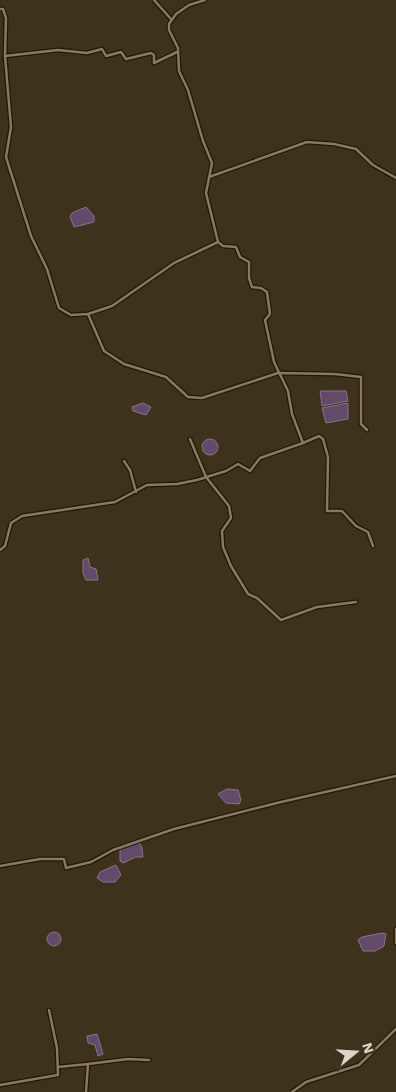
<svg xmlns="http://www.w3.org/2000/svg" width="396" height="1092" font-family="'Work Sans',sans-serif">
  <style>
    .water { fill: #644a6a; stroke: #887386 }
    .lines { fill: none; stroke-linecap: round; stroke-linejoin: round }
    .minor-casing { stroke: #231904; stroke-width: 5 }
    .minor { stroke: #867a62; stroke-width: 2.5 }
  </style>
  <rect width="100%" height="100%" fill="#3d321c"/>
  <g class="water">
    <path d="M86,207L94,216V222L74,227L70,217L72,213Z"/>
    <path d="M320,391H346L348,401L322,406Z"/>
    <path d="M143,403L151,407L146,415L133,411L132,407Z"/>
    <path d="M348,403V419L326,423L322,408Z"/>
    <circle cx="210" cy="447" r="8"/>
    <path d="M88,558L90,567L96,569L98,580H86L83,573V560Z"/>
    <path d="M227,789L238,790L241,800L239,804L226,803L218,794Z"/>
    <path d="M139,842L142,848L143,857H136L123,863L120,861V848Z"/>
    <path d="M116,865L121,875L115,882H103L97,878L100,872Z"/>
    <circle cx="54" cy="939" r="7"/>
    <path d="M382,933L386,934L384,946L375,951H363L358,940L362,937Z"/>
    <path d="M97,1034L103,1054L98,1056L95,1045L88,1043L87,1036Z"/>
  </g>
  <g class="lines">
    <g class="minor-casing">
      <g id="minor">
        <path d="M154,0L171,19"/>
        <path d="M205,0L189,5L176,14L169,24V30L178,48L179,71L188,90L203,141L212,163L206,193L218,242L223,246L236,247L240,257L249,262V278L252,287L261,288L267,292L270,314L265,320L274,362L288,391L292,414L303,443L319,436L323,439L328,457L327,511H342L356,526L368,532L373,546"/>
        <path d="M0,9H3L6,18L5,56L58,50L87,53L102,49L106,56L121,52L126,59L151,53L154,55V63L177,52"/>
        <path d="M5,56L11,127L6,157L31,236L47,269L59,308L71,315L88,314L112,306L174,263L218,242"/>
        <path d="M209,177L307,142L334,144L356,149L373,165L396,178"/>
        <path d="M88,314L104,351L124,364L166,377L188,397L202,398L278,373L335,374L361,377V424L367,430"/>
        <path d="M190,439L206,477L229,506L231,518L222,531L223,547L231,566L248,594L257,598L281,620L317,607L356,602"/>
        <path d="M124,461L130,470L136,492"/>
        <path d="M0,550L5,546L11,523L22,516L115,502L147,485L177,484L197,480L226,471L238,464L250,471L260,458L303,443"/>
        <path d="M0,866L40,859H64L66,868L91,862L113,850L174,829L281,802L396,776"/>
        <path d="M396,929V943"/>
        <path d="M88,1064L128,1059L149,1060"/>
        <path d="M58,1067L88,1064L86,1092"/>
        <path d="M0,1085L58,1075L57,1048L49,1010"/>
        <path d="M292,1092L306,1082L359,1065L396,1029"/>
      </g>
    </g>
    <use href="#minor" class="minor"/>
  </g>
  <g transform="translate(356 1052) rotate(72)" stroke="#3d321c" stroke-width="4" paint-order="stroke">
  <path d="M0-4L9 19L0 12L-9 19Z" fill="#dbd4c7"/>
  <text y="-8" font-size="14" font-weight="bold" text-anchor="middle" fill="#dbd4c7">N</text>
  </g>
</svg>
